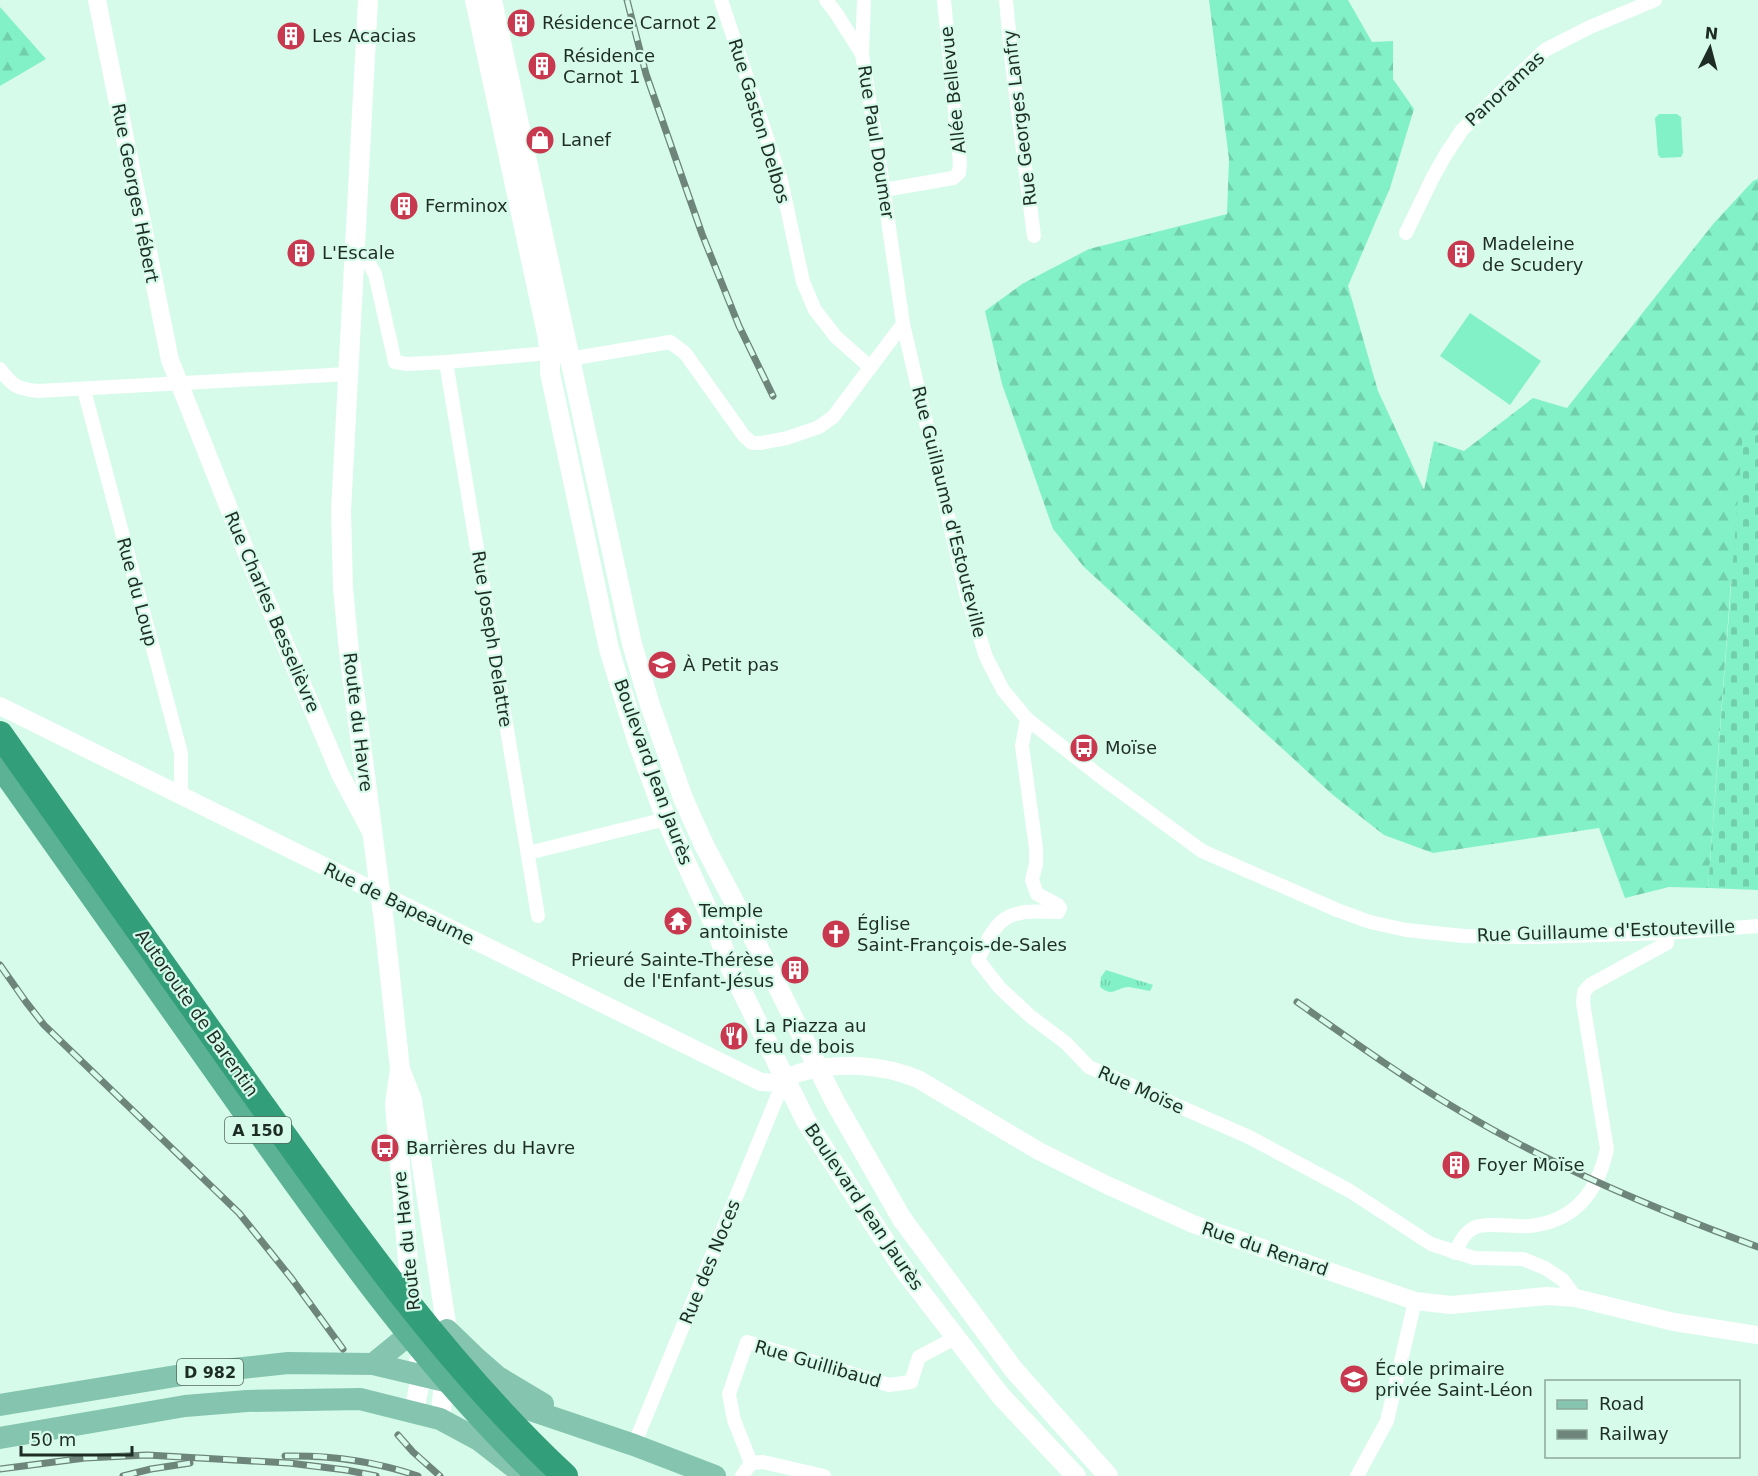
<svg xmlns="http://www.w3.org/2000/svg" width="1758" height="1476" font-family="'DejaVu Sans',sans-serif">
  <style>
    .grass { fill: url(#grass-tufts) }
    .forest { fill: url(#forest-firs) }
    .cemetery { fill: url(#cemetery-stones) }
    .garden { fill: #83f1c7 }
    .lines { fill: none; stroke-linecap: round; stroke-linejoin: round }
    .minor { stroke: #fff; stroke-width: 14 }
    .tertiary { stroke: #fff; stroke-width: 18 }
    .secondary { stroke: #fff; stroke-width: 20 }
    .primary { stroke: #85c5af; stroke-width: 22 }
    .trunk { stroke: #5cb294; stroke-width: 24 }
    .motorway { stroke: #339e7a; stroke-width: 26 }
    .rail-casing { stroke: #6d857a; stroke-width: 7 }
    .rail { stroke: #d6fbeb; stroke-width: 4.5; stroke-dasharray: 14; stroke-linecap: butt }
    .labels { text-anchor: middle; stroke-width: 4.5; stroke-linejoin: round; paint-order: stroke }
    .shield { fill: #d6fbeb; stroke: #556a61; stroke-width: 1.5 }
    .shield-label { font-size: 16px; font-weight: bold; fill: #1e2c26 }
    .poi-label { font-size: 18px; fill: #1e2c26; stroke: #d6fbeb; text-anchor: start }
    .street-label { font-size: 18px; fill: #1e2c26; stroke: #d6fbeb }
  </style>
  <defs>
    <pattern id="grass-tufts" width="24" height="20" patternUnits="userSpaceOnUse" patternTransform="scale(1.5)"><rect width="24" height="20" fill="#83f1c7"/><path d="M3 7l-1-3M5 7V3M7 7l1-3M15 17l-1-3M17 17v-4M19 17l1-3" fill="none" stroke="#71cfab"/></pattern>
    <pattern id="forest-firs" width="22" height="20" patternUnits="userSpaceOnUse" patternTransform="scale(1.5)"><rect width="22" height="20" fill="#83f1c7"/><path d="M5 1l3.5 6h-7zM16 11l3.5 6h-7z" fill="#71cfab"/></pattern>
    <pattern id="cemetery-stones" width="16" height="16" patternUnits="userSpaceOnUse" patternTransform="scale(1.5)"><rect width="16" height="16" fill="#83f1c7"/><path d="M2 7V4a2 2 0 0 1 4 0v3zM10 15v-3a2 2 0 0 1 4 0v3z" fill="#71cfab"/></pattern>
  </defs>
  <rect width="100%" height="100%" fill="#d6fbeb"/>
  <path class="grass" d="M1106,970L1153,985L1150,991C1143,990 1136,988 1129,987C1117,987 1113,998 1100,987L1101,977Z"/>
  <g class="forest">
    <path d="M1209,0H1348L1372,42L1393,41V79L1414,109L1390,188L1348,286L1378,391L1424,490L1434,441L1464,451L1533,398L1567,408L1714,223L1753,181L1758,179V536L1731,582L1708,888L1669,887L1625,898L1599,828L1433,853L1384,835L1333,795L1084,567L1053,529L1002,384L985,311L1022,284L1089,249L1227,214L1229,159Z"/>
    <path d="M0,7L46,59L0,86Z"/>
  </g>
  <path class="cemetery" d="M1743,431L1758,432V890L1708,888Z"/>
  <g class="garden">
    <path d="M1659,114H1677L1681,117L1683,153L1681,157L1661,158L1658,155L1655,118Z"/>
    <path d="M1470,313L1541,361L1510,405L1440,356Z"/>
  </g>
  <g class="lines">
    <g class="minor">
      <path d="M721,0L781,180L803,282L815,310L836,337L870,367"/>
      <path d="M826,0L836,13L862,54L881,172L903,324L966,593L986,657L1003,690L1027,719L1101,777L1202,851L1337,910L1370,922L1406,930L1464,936L1533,937L1667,933L1758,926"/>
      <path d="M1006,0L1012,64L1034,236"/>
      <path d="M862,54L864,0"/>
      <path d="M884,190L953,178L959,173L960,163L944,0"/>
      <path d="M1406,233L1433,177L1446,154L1462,130L1545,50L1590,27L1655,0"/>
      <path d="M354,260L368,262L375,274L395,362L407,364L446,362L550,353L569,359L670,342L685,353L744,436L752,443H761L787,438L819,427L833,417L903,324"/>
      <path d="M446,362L538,916"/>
      <path d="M0,369C12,386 18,389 38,391L348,374"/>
      <path d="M84,390L181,753V796"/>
      <path d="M1027,719L1022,746L1036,848V864L1032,880L1037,894L1058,905L1060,908L1058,912H1056C1006,909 998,916 978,960L1000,988L1030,1016L1066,1043L1089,1067L1249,1137L1350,1191L1431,1244L1474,1258L1523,1259L1545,1268L1563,1280L1576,1298"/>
      <path d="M528,853L666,819"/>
      <path d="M1455,1253C1460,1242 1466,1229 1479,1226C1494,1223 1514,1227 1530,1226C1575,1221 1598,1191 1607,1149L1583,1003L1584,992L1590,985L1667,943V933"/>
      <path d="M634,1445L785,1078"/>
      <path d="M751,1463L734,1420L729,1394L747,1342L889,1385L911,1382L919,1357L955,1338"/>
      <path d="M742,1476L751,1463L763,1462L824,1476"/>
      <path d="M1357,1476L1387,1421L1415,1301"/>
    </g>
    <g class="tertiary">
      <path d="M97,0L170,360L247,554L340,774L371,832"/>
      <path d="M0,706L761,1082C766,1082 771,1083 775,1082C784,1080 793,1074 802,1072C840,1062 881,1064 918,1079L1037,1150L1107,1185L1193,1224L1415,1301L1451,1305L1547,1296L1576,1298L1674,1322L1758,1335"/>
    </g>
    <g class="secondary">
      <path d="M368,0L341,511L343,588L349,651L385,930L400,1069L412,1100L447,1330V1356L440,1419"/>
      <path d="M475,0L547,334L550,353V373L609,649L637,740L666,819L715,926L731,969L806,1121L904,1270L1000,1395L1076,1476"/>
      <path d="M492,0L632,644L650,705L683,798L704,845L755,941L835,1102L902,1219L1014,1370L1108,1476"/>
      <path d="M400,1069L395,1104L409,1274L414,1311"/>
      <path d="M414,1412L421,1376L419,1361"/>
    </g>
    <g class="primary">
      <path d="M447,1330L475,1357L498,1377L543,1404"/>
      <path d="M373,1364L416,1329"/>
      <path d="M0,1405L188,1374L288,1363L373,1364L445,1381L634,1445L715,1476"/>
      <path d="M0,1438L185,1406L247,1401L360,1399L440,1419L479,1440L524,1475"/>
    </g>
    <path class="trunk" d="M0,766C84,884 168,1002 251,1121C339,1245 428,1371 538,1476"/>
    <path class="motorway" d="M0,734C86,856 172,977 257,1098C351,1230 446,1365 565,1476"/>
    <g class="rail-casing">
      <g id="rail">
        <path d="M627,0L646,74L702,234L739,326L773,396"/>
        <path d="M0,965L26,1002L44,1025L239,1213L292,1279L343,1349"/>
        <path d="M1297,1002C1351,1040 1404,1078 1460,1111C1554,1167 1655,1209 1758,1247"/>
        <path d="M398,1435L413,1452L440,1476"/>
        <path d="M285,1456C331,1455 374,1461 418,1476"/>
        <path d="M0,1469L85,1458L147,1455L289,1463L346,1470L376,1476"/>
        <path d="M123,1476L151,1469L190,1463"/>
      </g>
    </g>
    <use href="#rail" class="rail"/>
  </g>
  <defs>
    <g id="building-disc" transform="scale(1.5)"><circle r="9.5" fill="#c8384e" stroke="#d6fbeb"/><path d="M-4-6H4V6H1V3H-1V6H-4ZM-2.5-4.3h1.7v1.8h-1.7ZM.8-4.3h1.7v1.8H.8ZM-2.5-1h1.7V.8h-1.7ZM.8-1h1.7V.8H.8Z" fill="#fff"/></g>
    <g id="shop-disc" transform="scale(1.5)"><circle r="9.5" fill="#c8384e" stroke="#d6fbeb"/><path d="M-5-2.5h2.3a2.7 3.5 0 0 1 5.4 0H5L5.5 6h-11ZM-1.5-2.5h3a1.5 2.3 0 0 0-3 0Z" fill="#fff"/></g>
    <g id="school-disc" transform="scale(1.5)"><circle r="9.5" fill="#c8384e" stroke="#d6fbeb"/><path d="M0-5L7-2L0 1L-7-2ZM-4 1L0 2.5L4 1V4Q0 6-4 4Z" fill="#fff"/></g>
    <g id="bus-disc" transform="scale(1.5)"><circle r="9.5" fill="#c8384e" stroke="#d6fbeb"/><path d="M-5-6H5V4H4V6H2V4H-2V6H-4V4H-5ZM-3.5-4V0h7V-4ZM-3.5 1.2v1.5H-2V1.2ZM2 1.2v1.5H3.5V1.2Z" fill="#fff"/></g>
    <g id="temple-disc" transform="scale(1.5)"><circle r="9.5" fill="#c8384e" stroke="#d6fbeb"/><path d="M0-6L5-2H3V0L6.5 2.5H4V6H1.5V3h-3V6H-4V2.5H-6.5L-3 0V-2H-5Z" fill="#fff"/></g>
    <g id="church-disc" transform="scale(1.5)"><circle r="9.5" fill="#c8384e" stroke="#d6fbeb"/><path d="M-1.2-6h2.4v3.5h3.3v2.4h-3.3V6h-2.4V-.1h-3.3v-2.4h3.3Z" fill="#fff"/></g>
    <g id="restaurant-disc" transform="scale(1.5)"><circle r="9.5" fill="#c8384e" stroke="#d6fbeb"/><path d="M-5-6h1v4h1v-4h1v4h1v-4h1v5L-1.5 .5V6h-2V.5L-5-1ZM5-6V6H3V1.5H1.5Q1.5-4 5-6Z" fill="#fff"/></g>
  </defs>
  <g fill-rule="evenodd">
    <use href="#building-disc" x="521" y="23"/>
    <use href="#building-disc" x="291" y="36"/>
    <use href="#building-disc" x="542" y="66"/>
    <use href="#shop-disc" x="540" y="140"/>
    <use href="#building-disc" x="404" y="206"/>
    <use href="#building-disc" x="301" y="253"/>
    <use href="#building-disc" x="1461" y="254"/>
    <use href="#school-disc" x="662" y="665"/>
    <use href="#bus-disc" x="1084" y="748"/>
    <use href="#temple-disc" x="678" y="921"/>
    <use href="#church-disc" x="836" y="934"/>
    <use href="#building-disc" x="795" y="970"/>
    <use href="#restaurant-disc" x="734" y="1036"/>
    <use href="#bus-disc" x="385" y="1148"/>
    <use href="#building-disc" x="1456" y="1165"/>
    <use href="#school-disc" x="1354" y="1379"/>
  </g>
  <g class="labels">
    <g class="shield">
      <rect x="225" y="1117" width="66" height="26" rx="4.5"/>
      <rect x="177" y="1359" width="66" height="26" rx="4.5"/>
    </g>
    <g class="shield-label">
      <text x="258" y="1136">A 150</text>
      <text x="210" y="1378">D 982</text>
    </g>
    <g class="poi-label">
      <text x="542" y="29">Résidence Carnot 2</text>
      <text x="312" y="42">Les Acacias</text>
      <text x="563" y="62">Résidence<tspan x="563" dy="21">Carnot 1</tspan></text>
      <text x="561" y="146">Lanef</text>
      <text x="425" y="212">Ferminox</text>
      <text x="1482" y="250">Madeleine<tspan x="1482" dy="21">de Scudery</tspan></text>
      <text x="322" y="259">L'Escale</text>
      <text x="683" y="671">À Petit pas</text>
      <text x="1105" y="754">Moïse</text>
      <text x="699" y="917">Temple<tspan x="699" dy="21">antoiniste</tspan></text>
      <text x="857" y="930">Église<tspan x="857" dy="21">Saint-François-de-Sales</tspan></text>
      <text x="774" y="966" text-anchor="end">Prieuré Sainte-Thérèse<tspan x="774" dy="21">de l'Enfant-Jésus</tspan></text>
      <text x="755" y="1032">La Piazza au<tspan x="755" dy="21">feu de bois</tspan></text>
      <text x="406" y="1154">Barrières du Havre</text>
      <text x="1477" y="1171">Foyer Moïse</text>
      <text x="1375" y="1375">École primaire<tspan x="1375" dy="21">privée Saint-Léon</tspan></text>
    </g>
    <g class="street-label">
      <text transform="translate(1505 89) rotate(-43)" y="6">Panoramas</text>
      <text transform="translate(953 90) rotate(-96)" y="6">Allée Bellevue</text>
      <text transform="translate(1020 118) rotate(-97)" y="6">Rue Georges Lanfry</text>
      <text transform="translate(759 121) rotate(73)" y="6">Rue Gaston Delbos</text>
      <text transform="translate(876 142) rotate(81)" y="6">Rue Paul Doumer</text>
      <text transform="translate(135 193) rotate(79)" y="6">Rue Georges Hébert</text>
      <text transform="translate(949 512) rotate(76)" y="6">Rue Guillaume d'Estouteville</text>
      <text transform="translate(137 592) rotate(75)" y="6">Rue du Loup</text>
      <text transform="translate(272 612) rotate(67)" y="6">Rue Charles Besselièvre</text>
      <text transform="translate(492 639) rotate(81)" y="6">Rue Joseph Delattre</text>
      <text transform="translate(358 722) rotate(83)" y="6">Route du Havre</text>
      <text transform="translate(653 772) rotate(70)" y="6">Boulevard Jean Jaurès</text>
      <text transform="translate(399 904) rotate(26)" y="6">Rue de Bapeaume</text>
      <text transform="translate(1606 931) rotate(-2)" y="6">Rue Guillaume d'Estouteville</text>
      <text transform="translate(197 1013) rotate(55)" y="6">Autoroute de Barentin</text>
      <text transform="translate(1141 1090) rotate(24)" y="6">Rue Moïse</text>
      <text transform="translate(864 1207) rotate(56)" y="6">Boulevard Jean Jaurès</text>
      <text transform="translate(407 1241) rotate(-96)" y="6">Route du Havre</text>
      <text transform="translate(1265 1249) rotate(19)" y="6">Rue du Renard</text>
      <text transform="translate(710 1262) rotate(-68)" y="6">Rue des Noces</text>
      <text transform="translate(818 1364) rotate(16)" y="6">Rue Guillibaud</text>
    </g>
  </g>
  <rect x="1545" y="1380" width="195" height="78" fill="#d6fbeb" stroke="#8ca89c" stroke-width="1.5"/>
  <rect x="1557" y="1400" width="30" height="9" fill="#85c5af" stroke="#8ca89c" stroke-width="1.5"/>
  <text x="1599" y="1410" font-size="18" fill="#1e2c26">Road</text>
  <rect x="1557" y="1430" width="30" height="9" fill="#6d857a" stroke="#8ca89c" stroke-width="1.5"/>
  <text x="1599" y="1440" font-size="18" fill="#1e2c26">Railway</text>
  <g transform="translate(1710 48) rotate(6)" stroke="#d6fbeb" stroke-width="4.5" paint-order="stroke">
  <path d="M0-4.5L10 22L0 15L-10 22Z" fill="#1e2c26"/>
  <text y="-9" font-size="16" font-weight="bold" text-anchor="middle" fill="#1e2c26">N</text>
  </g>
  <path d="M21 1446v9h111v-9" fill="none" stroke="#1e2c26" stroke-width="3"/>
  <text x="30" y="1446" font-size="18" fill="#1e2c26" stroke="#d6fbeb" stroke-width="4.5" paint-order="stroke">50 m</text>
</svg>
